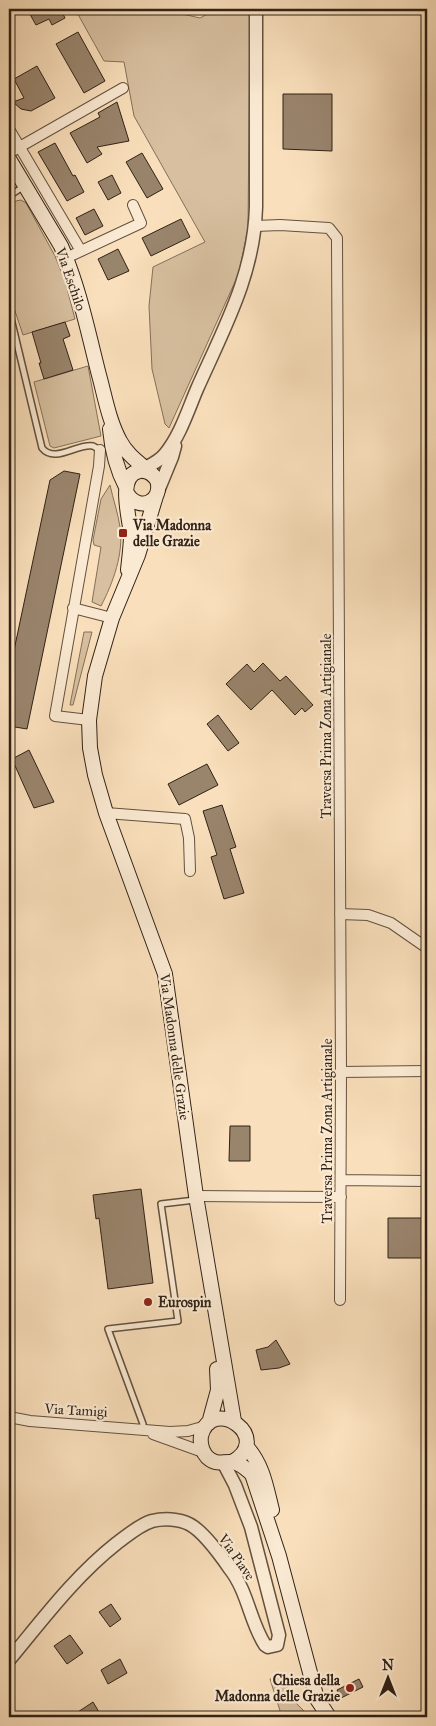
<svg xmlns="http://www.w3.org/2000/svg" width="436" height="1726" font-family="'IM FELL Great Primer',serif">
	<rect width="100%" height="100%" fill="#f9dfbb"/>
	<filter id="stains"><feTurbulence type="fractalNoise" baseFrequency=".004" numOctaves="4"/><feColorMatrix values="0 0 0 0 .2 0 0 0 0 .09 0 0 0 0 .02 0 0 0 .5 -.17"/></filter>
	<radialGradient id="worn" r=".72"><stop offset=".6" stop-color="#630" stop-opacity="0"/><stop offset="1" stop-color="#630" stop-opacity=".3"/></radialGradient>
	<path fill="#d7bf9f" stroke="#84705a" d="M75,9H171L178,13L200,18L217,9H250L248,228L239,273L169,428L165,424L152,369L149,306L153,267L205,242L134,116L124,62L104,61Z
		M21,200L26,203L55,256L65,281L75,319L23,335L9,293V205L16,201Z
		M88,366L101,436L54,448L50,446L34,382Z
		M110,485C113,499 118,513 120,527C124,553 113,583 101,606L92,602L101,547L94,545L93,540L101,499Z
		M84,632H92L73,705H70Z
		M280,1675L297,1704L310,1717H282L270,1679Z"/>
	<g fill="none" stroke-linecap="round" stroke-linejoin="round">
		<path stroke="#806d57" stroke-width="4" d="M427,94L425,100L427,104"/>
	</g>
	<path fill="#99846c" stroke="#312216" d="M27,9H68L62,12L65,18L52,25L49,19L36,25Z
		M78,32L105,81L84,93L56,44Z
		M37,66L55,98L31,111L21,109L13,102L24,98L14,79Z
		M283,94H332V151L283,149Z
		M117,102L129,141L97,147L102,154L87,163L70,133L100,117L98,113Z
		M55,143L73,176L75,175L84,192L67,201L38,152Z
		M142,153L163,189L147,198L126,162Z
		M112,175L121,193L108,200L98,182Z
		M94,209L103,226L85,235L76,218Z
		M181,219L190,237L151,256L142,238Z
		M118,249L129,271L108,280L98,259Z
		M65,322L70,336L63,339L73,370L44,379L39,363H41L32,332Z
		M64,471L80,474L27,729L9,726V674L50,480Z
		M263,663L280,681L286,676L313,705L305,712L302,708L295,715L272,690L251,710L226,684L247,664L254,672Z
		M218,715L239,743L228,751L207,724Z
		M29,750L54,802L34,808L12,759Z
		M207,764L218,785L179,805L168,784Z
		M222,805L236,847L230,849L244,893L224,899L211,857L217,855L203,811Z
		M230,1126H250V1161H229Z
		M141,1189L153,1283L108,1289L99,1218L96,1219L93,1195Z
		M388,1218H427V1258H388Z
		M276,1340L290,1364L279,1368L261,1370L256,1350L268,1347Z
		M111,1604L121,1619L110,1627L99,1612Z
		M70,1635L83,1653L67,1664L54,1646Z
		M120,1659L127,1673L108,1684L101,1670Z
		M359,1679L363,1687L341,1698L337,1690Z
		M93,1702L102,1717H70L84,1708Z"/>
	<g fill="none" stroke-linecap="round" stroke-linejoin="round">
		<defs>
			<path id="service" d="M9,196L23,187
				M9,310L42,448C55,464 77,443 93,446C95,447 98,449 100,450
				M142,1430L143,1424L108,1329L178,1321L161,1204L195,1200"/>
			<path id="minor" d="M9,129L81,251
				M9,153L123,88
				M256,226L280,225L329,228L337,238L341,1072L340,1300
				M66,258L141,223L133,205
				M73,608L112,618
				M89,720L55,716L99,466L100,450
				M106,813L185,819L189,838L190,871
				M340,914L368,915L391,923L427,948
				M341,1072L427,1071
				M341,1180L427,1181
				M196,1196L341,1197
				M9,1417L30,1421L170,1432L188,1431L206,1426
				M153,1434L203,1452"/>
			<path id="tertiary" d="M140,471C148,466 159,462 165,454C180,436 188,410 197,389C224,328 254,275 256,207V9
				M158,491L172,457L175,446
				M9,1660C43,1619 75,1576 117,1543C128,1535 139,1525 152,1521C164,1518 179,1519 189,1524C203,1531 221,1556 230,1569C248,1592 250,1622 265,1645L268,1647L277,1645L279,1635L251,1527L235,1485L224,1464"/>
			<path id="secondary" d="M9,159L61,246C79,287 88,332 99,375C105,397 109,421 120,441C127,455 141,464 152,474
				M110,429C112,451 116,468 126,487
				M127,493C138,513 164,502 157,480C153,474 148,470 140,471C116,474 130,519 131,535C131,546 129,559 128,570
				M156,496L138,555L112,618L95,676L89,720L90,748L95,775L106,813L165,974L196,1196L234,1421
				M209,1423L218,1390L217,1369
				M246,1446C263,1465 266,1486 272,1510
				M232,1462C275,1438 212,1394 201,1436C200,1443 202,1451 207,1457C217,1466 222,1461 232,1462C241,1463 246,1469 252,1474L279,1556L317,1699L329,1717"/>
		</defs>
		<use href="#service" stroke="#63513f" stroke-width="8"/>
		<use href="#minor" stroke="#63513f" stroke-width="12"/>
		<use href="#tertiary" stroke="#63513f" stroke-width="15"/>
		<use href="#secondary" stroke="#312216" stroke-width="16"/>
		<use href="#service" stroke="#fbead3" stroke-width="5"/>
		<use href="#minor" stroke="#fbead3" stroke-width="10"/>
		<use href="#tertiary" stroke="#fbead3" stroke-width="12"/>
		<use href="#secondary" stroke="#fbead3" stroke-width="14"/>
	</g>
	<g fill="#8f2418" stroke="#fbead3" stroke-width="2">
		<rect x="118" y="528" width="10" height="10" rx="2.5"/>
		<circle cx="148" cy="1302" r="5"/>
		<circle cx="350" cy="1688" r="5"/>
	</g>
	<g text-anchor="middle" stroke-width="4.5" stroke-linejoin="round" paint-order="stroke">
		<g font-size="14" fill="#312216" stroke="#fbead3">
			<text transform="translate(71 279) rotate(71)" y="5">Via Eschilo</text>
			<text transform="translate(326 726) rotate(-90)" y="5">Traversa Prima Zona Artigianale</text>
			<text transform="translate(175 1047) rotate(82)" y="5">Via Madonna delle Grazie</text>
			<text transform="translate(327 1131) rotate(-90)" y="5">Traversa Prima Zona Artigianale</text>
			<text transform="translate(76 1410) rotate(3)" y="5">Via Tamigi</text>
			<text transform="translate(237 1557) rotate(55)" y="5">Via Piave</text>
		</g>
		<g font-size="14" font-weight="bold" fill="#312216" stroke="#fbead3" text-anchor="start">
			<text x="133" y="530">Via Madonna<tspan x="133" dy="16">delle Grazie</tspan></text>
			<text x="158" y="1307">Eurospin</text>
			<text x="340" y="1685" text-anchor="end">Chiesa della<tspan x="340" dy="16">Madonna delle Grazie</tspan></text>
		</g>
	</g>
	<rect width="436" height="1726" fill="none" stroke="#f9dfbb" stroke-width="30"/>
	<rect x="10" y="10" width="416" height="1706" fill="none" stroke="#312216" stroke-width="2.5"/>
	<rect x="15" y="15" width="406" height="1696" fill="none" stroke="#312216"/>
	<g transform="translate(388 1678)" stroke="#fbead3" stroke-width="4" paint-order="stroke">
	<path d="M0-4L9 19L0 12L-9 19Z" fill="#312216"/>
	<text y="-8" font-size="14" font-weight="bold" text-anchor="middle" fill="#312216">N</text>
	</g>
	<rect width="100%" height="100%" filter="url(#stains)"/>
	<rect width="100%" height="100%" fill="url(#worn)"/>
</svg>
